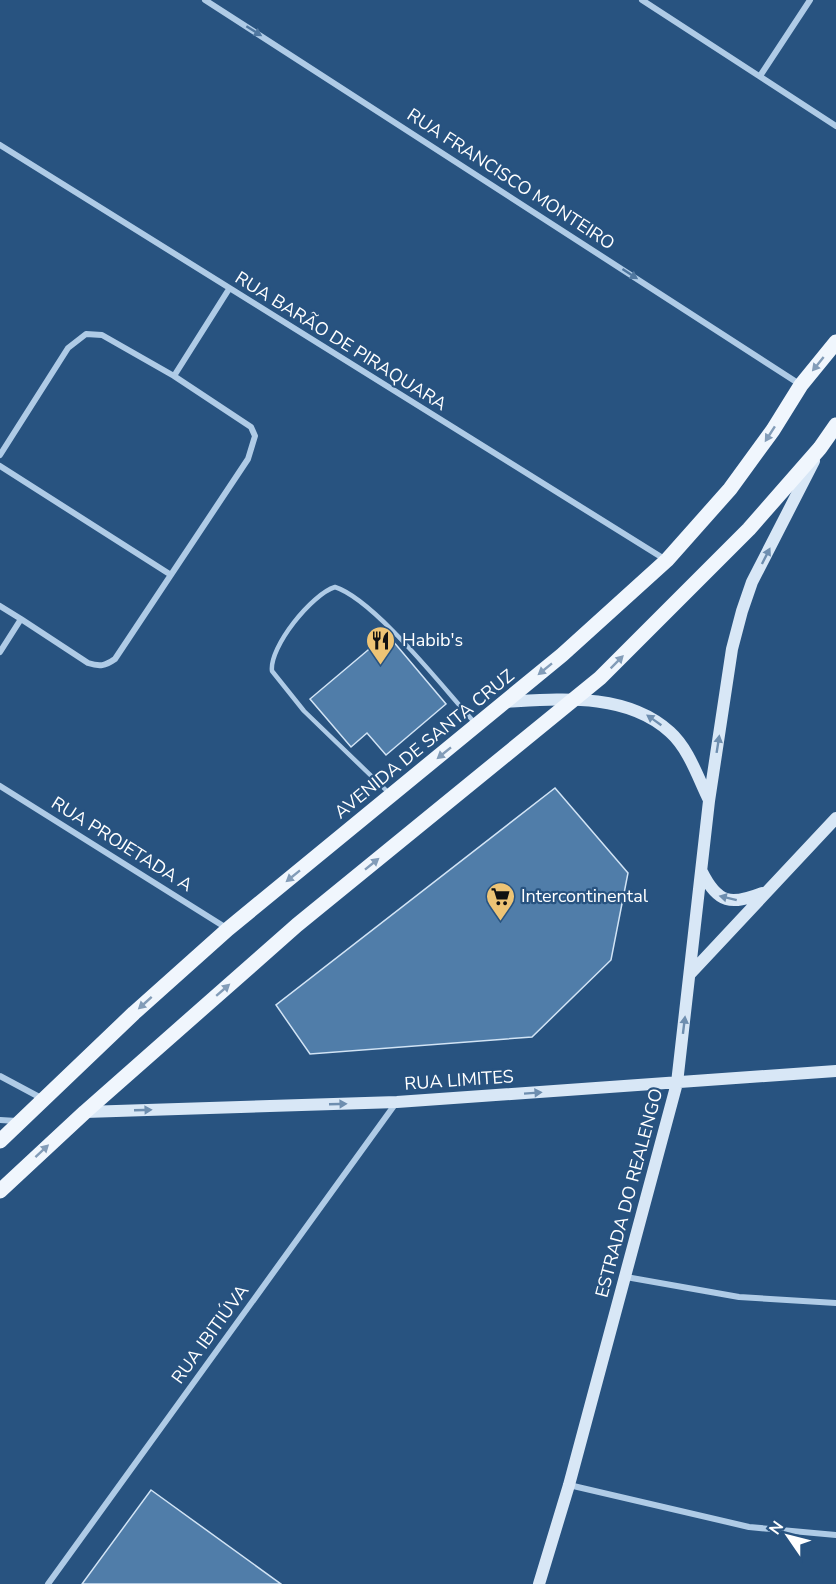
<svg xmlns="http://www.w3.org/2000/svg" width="836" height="1584" font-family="'Nunito Sans',sans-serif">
	<rect width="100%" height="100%" fill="#285380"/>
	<path fill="#507da9" stroke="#d2e4f5" stroke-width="1.5" d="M387,634L446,704L386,755L367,733L351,747L310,699Z
		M555,788L628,873L611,960L532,1037L310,1054L276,1005Z
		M151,1490L281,1584H82Z"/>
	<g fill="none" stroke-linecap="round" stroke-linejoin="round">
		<path stroke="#afcbe6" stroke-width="4.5" d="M390,794L304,711L272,671C269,647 312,594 335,587C375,600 444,689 475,723"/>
		<path stroke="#afcbe6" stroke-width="6" d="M205,0L801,385
			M642,0L836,126
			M760,76L810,0
			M0,145L666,560
			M0,455L68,348L86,334L102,335L174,376
			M0,466L171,575
			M0,606L21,619
			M0,652L21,619L88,663C100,667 105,666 115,659L248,459L255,436L251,427L174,376L229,289
			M0,786L228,929
			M0,1076L43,1099
			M0,1120L17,1121
			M626,1277L739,1297L836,1303
			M569,1485L749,1527L836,1535
			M48,1584L396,1103"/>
		<path stroke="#d8e7f6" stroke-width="12" d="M505,702C560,699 626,692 670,732C689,749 698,778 709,800
			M702,872C718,904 731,905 762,893
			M690,974L836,818
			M85,1112L397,1102L836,1071
			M539,1584L569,1485L677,1083L709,801L732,649L742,611L752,582L814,461"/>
		<path stroke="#f0f6fd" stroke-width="15" d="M0,1141L134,1013L228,929L562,655L667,560L730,489L773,430L801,385L836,342
			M0,1191L85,1112L297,925L600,678L749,529L820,448L836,425"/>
	</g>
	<defs><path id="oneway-solid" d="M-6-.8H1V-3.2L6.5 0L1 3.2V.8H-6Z" transform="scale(1.5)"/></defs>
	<g fill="#50779f">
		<use href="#oneway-solid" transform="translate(254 31) rotate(32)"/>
		<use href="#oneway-solid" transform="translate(630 274) rotate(33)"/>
	</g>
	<g fill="#829cb8">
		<use href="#oneway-solid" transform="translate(818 364) rotate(129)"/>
		<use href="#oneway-solid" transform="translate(770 434) rotate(123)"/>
		<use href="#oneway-solid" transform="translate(617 662) rotate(-45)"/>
		<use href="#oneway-solid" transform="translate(545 669) rotate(141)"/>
		<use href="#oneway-solid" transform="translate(444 753) rotate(141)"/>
		<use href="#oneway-solid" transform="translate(372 864) rotate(-39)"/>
		<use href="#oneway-solid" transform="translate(293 876) rotate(141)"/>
		<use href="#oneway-solid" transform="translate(223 990) rotate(-41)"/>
		<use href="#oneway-solid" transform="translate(145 1003) rotate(138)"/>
		<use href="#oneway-solid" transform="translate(42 1151) rotate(-43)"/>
	</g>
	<g fill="#6e8eaf">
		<use href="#oneway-solid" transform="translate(766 556) rotate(-63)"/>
		<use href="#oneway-solid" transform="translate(654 720) rotate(-145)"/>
		<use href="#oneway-solid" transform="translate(718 744) rotate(-81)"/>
		<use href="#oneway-solid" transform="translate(728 898) rotate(-166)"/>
		<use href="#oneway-solid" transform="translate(684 1025) rotate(-83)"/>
		<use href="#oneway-solid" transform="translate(533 1093) rotate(-4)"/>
		<use href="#oneway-solid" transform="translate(338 1104) rotate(-2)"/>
		<use href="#oneway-solid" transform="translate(143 1110) rotate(-2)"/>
	</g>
	<defs>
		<symbol id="restaurant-pin" viewBox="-11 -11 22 30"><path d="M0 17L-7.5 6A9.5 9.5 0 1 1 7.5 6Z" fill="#eec475" stroke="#285380"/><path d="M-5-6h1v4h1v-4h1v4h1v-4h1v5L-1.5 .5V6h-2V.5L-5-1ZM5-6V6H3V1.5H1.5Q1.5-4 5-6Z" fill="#111"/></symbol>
		<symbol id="supermarket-pin" viewBox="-11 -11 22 30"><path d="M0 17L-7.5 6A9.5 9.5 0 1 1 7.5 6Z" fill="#eec475" stroke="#285380"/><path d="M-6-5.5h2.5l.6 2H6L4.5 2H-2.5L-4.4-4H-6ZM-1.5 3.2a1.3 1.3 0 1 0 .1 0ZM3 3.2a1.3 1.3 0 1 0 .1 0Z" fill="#111"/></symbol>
	</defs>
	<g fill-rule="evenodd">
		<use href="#restaurant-pin" x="364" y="624" width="33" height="45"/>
		<use href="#supermarket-pin" x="484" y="880" width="33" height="45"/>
	</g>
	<g text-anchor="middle" stroke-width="4.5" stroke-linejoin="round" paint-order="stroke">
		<g font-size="18" fill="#fff" stroke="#285380">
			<text transform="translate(511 179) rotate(33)" y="6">RUA FRANCISCO MONTEIRO</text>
			<text transform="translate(341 341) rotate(32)" y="6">RUA BARÃO DE PIRAQUARA</text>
			<text transform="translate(424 744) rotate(-39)" y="6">AVENIDA DE SANTA CRUZ</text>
			<text transform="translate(122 844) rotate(32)" y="6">RUA PROJETADA A</text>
			<text transform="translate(459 1080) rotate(-4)" y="6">RUA LIMITES</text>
			<text transform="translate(629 1193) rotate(-75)" y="6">ESTRADA DO REALENGO</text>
			<text transform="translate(210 1334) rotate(-54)" y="6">RUA IBITIÚVA</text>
		</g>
		<g font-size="18" fill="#fff" stroke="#285380" text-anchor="start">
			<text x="402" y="646">Habib's</text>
			<text x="521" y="902">Intercontinental</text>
		</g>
	</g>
	<g transform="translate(788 1536) rotate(305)" stroke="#285380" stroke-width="4.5" paint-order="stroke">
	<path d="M0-4.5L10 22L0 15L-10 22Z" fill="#ffffff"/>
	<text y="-9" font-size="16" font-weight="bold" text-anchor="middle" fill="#ffffff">N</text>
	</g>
</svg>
